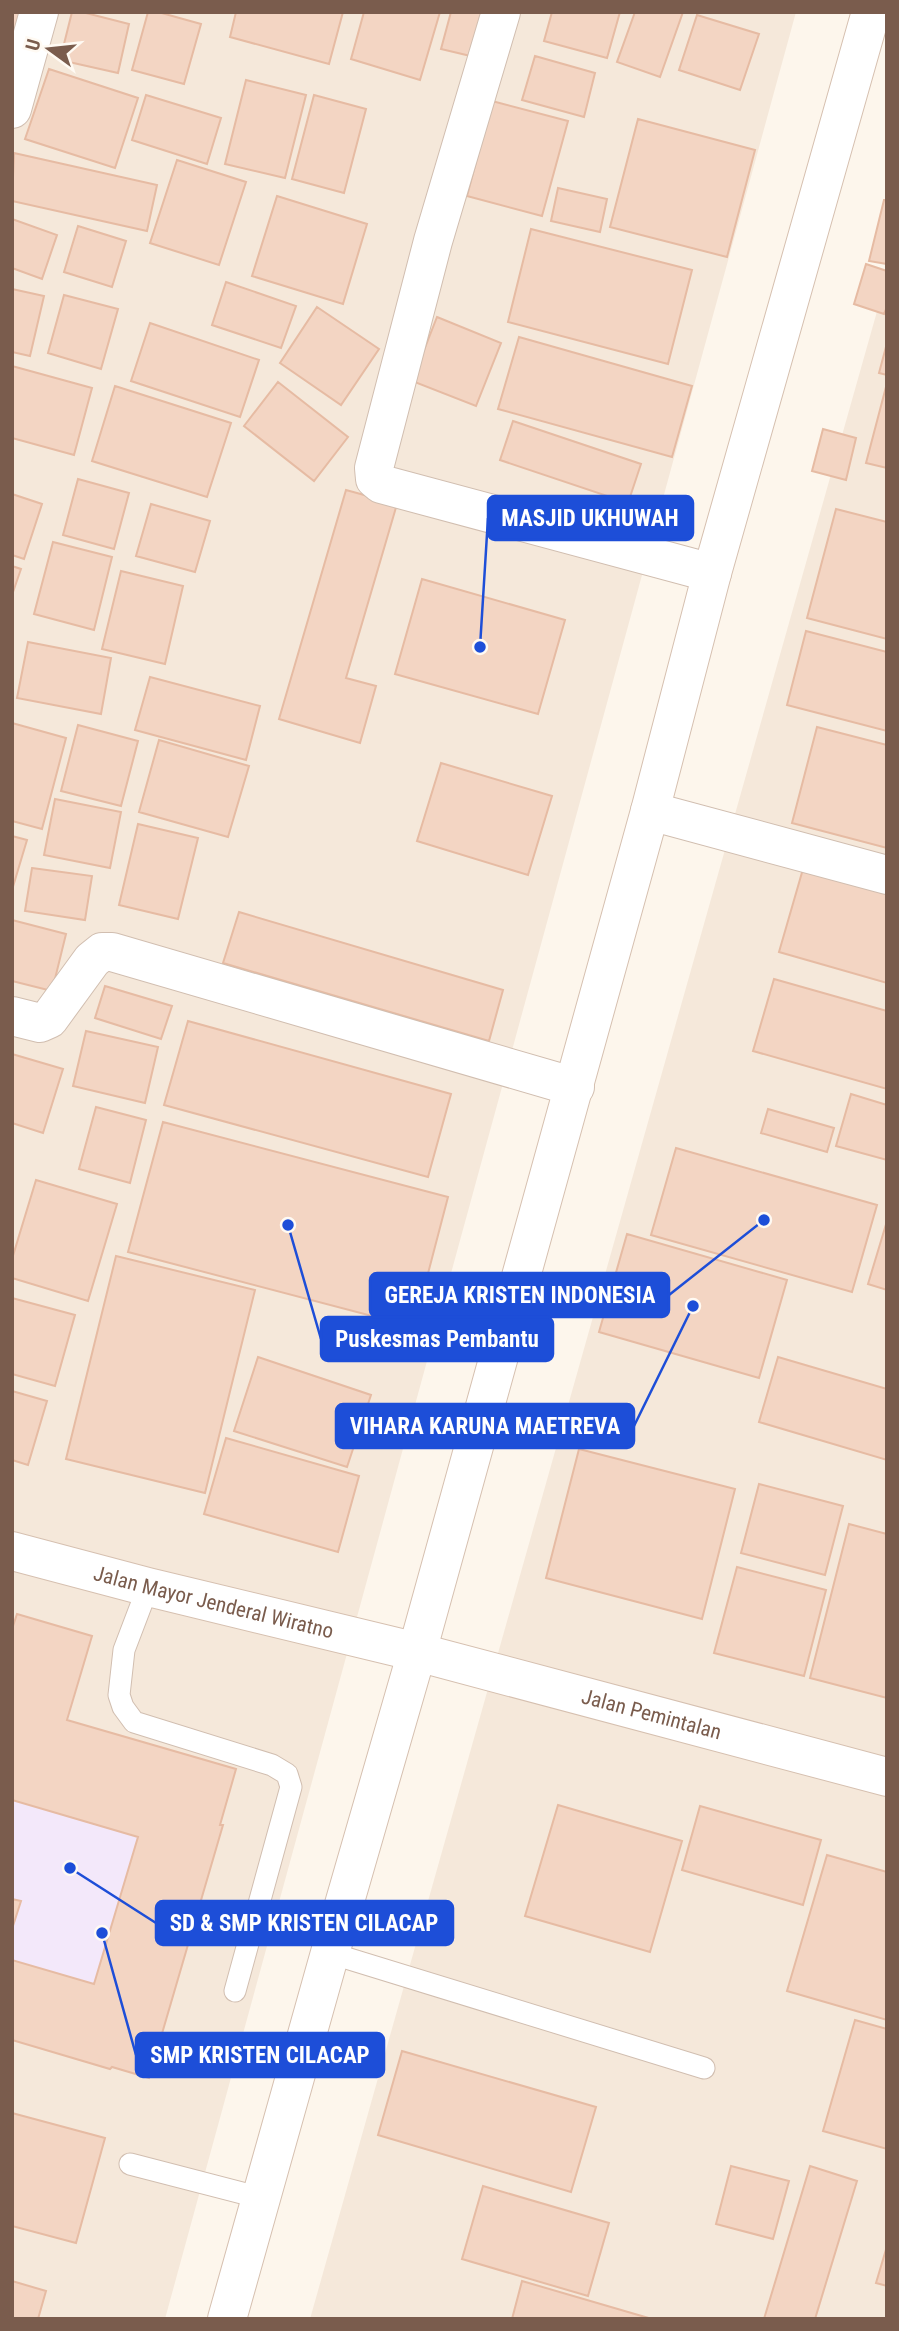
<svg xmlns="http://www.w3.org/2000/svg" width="899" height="2331" font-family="'Roboto Condensed',sans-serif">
	<rect width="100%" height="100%" fill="#fdf6ec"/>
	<path fill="#f5e8da" d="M12,12H796L165,2319H12Z
		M887,276V2319H310Z"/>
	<path fill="#f3e8fa" d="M17,1614L92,1636L68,1720L236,1769L220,1824L223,1825L149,2078L112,2067L110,2069L12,2040V1629Z"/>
	<path fill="#f3d5c3" stroke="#e6bba3" stroke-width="2" d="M12,12H22L12,46Z
		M72,12H82L129,24L118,73L60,60Z
		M148,12H158L201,24L184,84L132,70Z
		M236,12H343L329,64L230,37Z
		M364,12H440L420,80L351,59Z
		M451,12H491L479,58L441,49Z
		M552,12H620L607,58L544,41Z
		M635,12H683L660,77L617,62Z
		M697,15L759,34L740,90L679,70Z
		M535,56L595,73L584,117L522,100Z
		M49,69L138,98L115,168L25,139Z
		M246,80L306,95L285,178L225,164Z
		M146,95L221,118L207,164L132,140Z
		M314,95L366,109L344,193L292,179Z
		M492,101L568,121L542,216L467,196Z
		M638,119L755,150L727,257L610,227Z
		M14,153L157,185L147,231L12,201Z
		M177,160L246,182L219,265L150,243Z
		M558,188L607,199L600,232L551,221Z
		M277,196L367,224L343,304L252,276Z
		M884,200H887V264L869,261Z
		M12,219L57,235L42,279L12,268Z
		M78,226L126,241L112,287L64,272Z
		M531,229L692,270L668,364L508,322Z
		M866,264L887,271V307L884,314L854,304Z
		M226,282L296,306L281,348L212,325Z
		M12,289L44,296L30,356L12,352Z
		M64,295L118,309L101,369L48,353Z
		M317,307L379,349L341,405L280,363Z
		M437,317L501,343L476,406L412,381Z
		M150,323L259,360L240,417L131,381Z
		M519,337L692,386L672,457L498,409Z
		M887,343V375L879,373Z
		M12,366L92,388L74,455L12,438Z
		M278,382L348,437L314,481L244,426Z
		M887,383V468L866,463Z
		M115,386L231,423L207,497L92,461Z
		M513,421L641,464L628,503L500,460Z
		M823,429L856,438L846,480L812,471Z
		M78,479L129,493L114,549L63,535Z
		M346,490L397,504L346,678L376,686L360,743L279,719Z
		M12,494L42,504L24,559L12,555Z
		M151,504L210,521L195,572L136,556Z
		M836,509L887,522V639L807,618Z
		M53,542L112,557L94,630L34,614Z
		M12,566L21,569L12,595Z
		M121,571L183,586L165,664L102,649Z
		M422,579L565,620L538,714L395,674Z
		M806,631L887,652V731L787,705Z
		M28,642L111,658L101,714L17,698Z
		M150,677L260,706L246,760L135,730Z
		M12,723L66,738L42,829L12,821Z
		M78,725L138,741L121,806L61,791Z
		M817,727L887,745V848L792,823Z
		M159,740L249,766L228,837L139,812Z
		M441,763L552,796L528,875L417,841Z
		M55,799L121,812L110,868L44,855Z
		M138,824L198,838L178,919L119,905Z
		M12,836L27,840L12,890Z
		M32,868L92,876L85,920L25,911Z
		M803,869L887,893V983L779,952Z
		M239,912L503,990L489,1041L223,963Z
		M12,920L66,934L52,991L12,981Z
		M774,979L887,1011V1089L753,1051Z
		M105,986L172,1006L161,1039L95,1018Z
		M188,1021L451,1094L428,1177L164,1105Z
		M86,1031L158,1047L145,1103L73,1086Z
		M12,1054L63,1069L43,1133L12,1123Z
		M851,1094L887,1105V1160L836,1146Z
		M96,1107L146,1120L130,1183L79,1169Z
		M768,1109L834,1128L827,1152L761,1133Z
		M163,1122L448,1197L414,1327L128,1252Z
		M676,1148L877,1205L852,1292L651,1235Z
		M36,1180L117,1204L88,1301L12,1278V1259Z
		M887,1221V1290L868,1284Z
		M627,1234L787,1280L759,1378L599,1332Z
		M116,1256L255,1290L205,1493L66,1459Z
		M12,1298L75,1315L55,1386L12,1374Z
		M258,1357L371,1395L347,1467L234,1431Z
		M778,1357L887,1389V1460L759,1422Z
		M12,1391L47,1401L28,1465L12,1460Z
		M226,1438L359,1476L338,1552L204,1514Z
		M579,1449L735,1489L702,1619L546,1578Z
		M759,1484L843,1506L825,1575L741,1553Z
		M849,1524L887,1534V1698L810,1678Z
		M737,1567L826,1590L804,1676L714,1653Z
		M17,1614L92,1636L67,1720L236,1769L220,1825H223L149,2078L112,2067L110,2069L12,2040V1960L94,1984L138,1837L12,1800V1629Z
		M558,1805L682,1841L650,1952L525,1916Z
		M700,1806L821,1840L803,1905L682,1870Z
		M827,1855L887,1872V2020L787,1991Z
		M12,1899L21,1901L12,1929Z
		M855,2020L887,2029V2149L823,2131Z
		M402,2051L596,2107L571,2192L378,2135Z
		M12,2113L105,2138L76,2243L12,2226Z
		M731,2166L789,2181L773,2239L716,2224Z
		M810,2166L857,2181L815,2319H764Z
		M483,2186L609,2223L588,2296L462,2259Z
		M887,2246V2286L876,2283Z
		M12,2281L46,2291L38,2319H12Z
		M522,2281L652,2319H512Z"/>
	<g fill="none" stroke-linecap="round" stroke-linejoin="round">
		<defs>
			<path id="lane" d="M148,1587L124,1650L119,1695L123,1707L134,1722L272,1765L287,1774L291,1787L235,1991
				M330,1953L704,2068
				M130,2164L261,2198"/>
			<path id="street" d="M501,12L433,241L374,468L375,479L381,484L712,573
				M12,109L39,12
				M650,811L887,875
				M12,1016L40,1023L49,1019L92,960L102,952H112L575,1087"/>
			<g id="secondary">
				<path id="s1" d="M12,1551L148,1587L417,1652L887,1777"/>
				<path d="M227,2319L330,1953L417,1652L650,811L712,573L871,12"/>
			</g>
		</defs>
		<use href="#lane" stroke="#d1beb0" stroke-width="23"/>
		<use href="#street" stroke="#d1beb0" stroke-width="40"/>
		<use href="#secondary" stroke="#d6c0b0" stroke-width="40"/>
		<use href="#lane" stroke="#fff" stroke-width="21"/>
		<use href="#street" stroke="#fff" stroke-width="38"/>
		<use href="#secondary" stroke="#fff" stroke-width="38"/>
	</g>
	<g text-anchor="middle" stroke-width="5" stroke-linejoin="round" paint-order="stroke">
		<g font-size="21" fill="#7a5c4d" stroke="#fffaf3">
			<text dy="7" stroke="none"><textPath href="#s1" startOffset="208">Jalan Mayor Jenderal Wiratno</textPath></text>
			<text dy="7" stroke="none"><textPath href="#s1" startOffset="660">Jalan Pemintalan</textPath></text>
		</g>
	</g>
	<path fill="none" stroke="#1d4ed8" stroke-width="2.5" d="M480 647L488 518M764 1220L669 1295M288 1225L321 1339M693 1306L634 1426M70 1868L156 1923M102 1933L136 2055"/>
	<g fill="#1d4ed8" stroke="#fffaf3" stroke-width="2.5">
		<circle cx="480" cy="647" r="7"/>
		<circle cx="764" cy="1220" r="7"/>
		<circle cx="288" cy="1225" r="7"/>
		<circle cx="693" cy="1306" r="7"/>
		<circle cx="70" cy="1868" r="7"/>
		<circle cx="102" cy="1933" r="7"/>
	</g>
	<g fill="#1d4ed8" stroke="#1d4ed8" stroke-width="2.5">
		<rect x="488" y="496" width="205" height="44" rx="7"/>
		<rect x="370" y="1273" width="299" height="44" rx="7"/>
		<rect x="321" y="1317" width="232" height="44" rx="7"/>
		<rect x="336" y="1404" width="298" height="44" rx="7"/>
		<rect x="156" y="1901" width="297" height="44" rx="7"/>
		<rect x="136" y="2033" width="248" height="44" rx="7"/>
	</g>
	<g font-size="23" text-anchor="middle" font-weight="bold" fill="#fff">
		<text x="590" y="526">MASJID UKHUWAH</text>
		<text x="520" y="1303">GEREJA KRISTEN INDONESIA</text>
		<text x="437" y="1347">Puskesmas Pembantu</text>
		<text x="485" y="1434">VIHARA KARUNA MAETREVA</text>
		<text x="304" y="1931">SD &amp; SMP KRISTEN CILACAP</text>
		<text x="260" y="2063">SMP KRISTEN CILACAP</text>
	</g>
	<rect width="899" height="2331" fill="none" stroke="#7a5c4d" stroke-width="28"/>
	<g transform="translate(49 49) rotate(285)" stroke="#fffaf3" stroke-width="5" paint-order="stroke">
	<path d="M0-5L12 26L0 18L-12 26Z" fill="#7a5c4d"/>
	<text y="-10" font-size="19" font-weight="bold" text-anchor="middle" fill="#7a5c4d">U</text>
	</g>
</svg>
